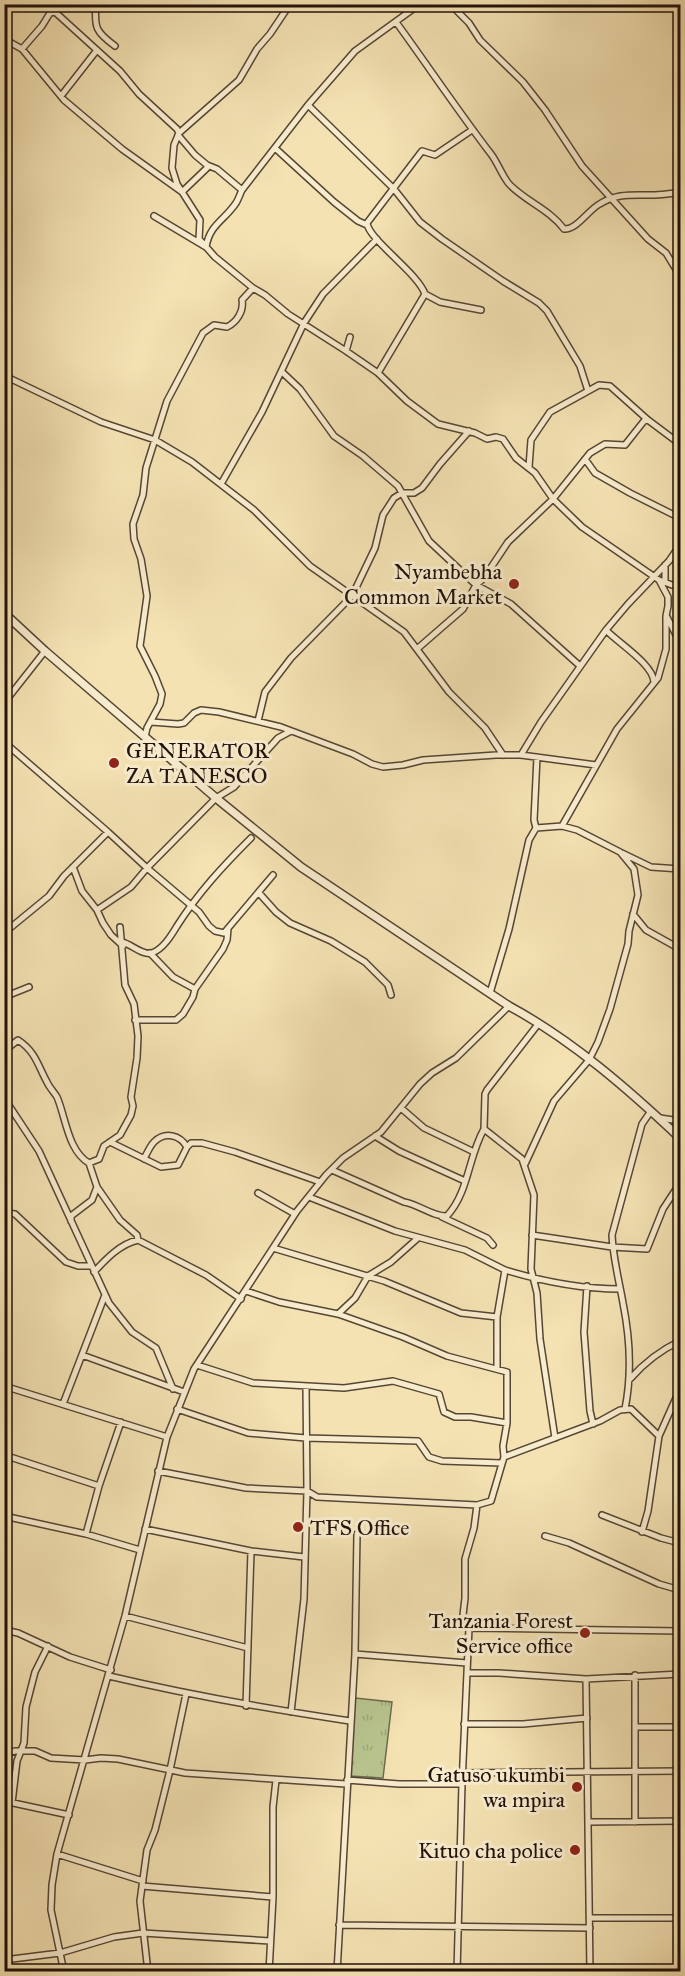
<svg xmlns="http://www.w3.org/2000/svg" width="685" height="1976" font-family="'IM FELL Great Primer',serif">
	<defs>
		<pattern id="grass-tufts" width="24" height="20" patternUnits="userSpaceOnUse" patternTransform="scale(1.5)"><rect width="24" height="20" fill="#b8c48f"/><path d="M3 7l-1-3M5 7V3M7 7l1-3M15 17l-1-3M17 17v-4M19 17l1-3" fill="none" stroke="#9ea77a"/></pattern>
	</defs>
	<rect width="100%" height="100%" fill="#f4e2b3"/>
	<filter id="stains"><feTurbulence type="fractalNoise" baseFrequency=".00333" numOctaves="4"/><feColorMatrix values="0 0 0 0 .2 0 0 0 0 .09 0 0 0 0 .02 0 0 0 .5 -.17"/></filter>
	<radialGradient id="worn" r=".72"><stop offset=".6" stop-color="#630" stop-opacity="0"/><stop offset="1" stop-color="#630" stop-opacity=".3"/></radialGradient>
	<path fill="url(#grass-tufts)" stroke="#6c6b4c" stroke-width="1.5" d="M355,1698L392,1702L383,1778L350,1776Z"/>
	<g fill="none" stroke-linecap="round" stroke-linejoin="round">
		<defs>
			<path id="minor" d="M96,4C94,28 96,32 115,46
				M450,4L469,23L480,40L523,82L545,110L582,166L648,239L666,253L680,276
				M396,22C428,66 458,111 491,154C498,163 503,178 510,185C527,202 550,210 564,229C576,230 587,212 598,205C616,193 631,195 652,195C662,195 671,193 680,193
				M4,39L22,49L64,100L122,149L182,192L207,168V165L195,155L178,135
				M22,49L42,26L50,13L55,12L120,71L139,94L177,129L179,133L174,145L172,168L177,184L200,220L199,239L215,257L253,288L242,300C244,311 237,322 227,327L214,325L203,333L167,401L146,468L143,495L133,524L134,539L141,559L147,596L140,646L155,676L162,694L160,704L147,728L145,737
				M61,96L97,50
				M308,105L394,189L420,222L442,239L503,281L539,303L547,311L580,366L588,391
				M179,133L239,80L257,49L270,34L290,4
				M275,148L334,202L358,221L367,225
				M207,165L217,169L242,190
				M154,216L206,247C210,224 224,221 236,203C238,200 240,194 242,190L308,105L355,51L420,4
				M253,288L265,295L288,314L346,351L350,337
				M425,294L440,302L481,310
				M346,351L378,373L407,401L438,424L475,433L487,439L496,437L503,439L516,458L535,473L553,499L582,527L659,580L672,585L680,584
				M282,372L300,389L334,436L363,456L398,486L429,541L476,585L511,604L580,666
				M378,373L425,294C418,273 368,239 367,223L422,151L435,155L472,130
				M4,374L9,378L101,422L155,440L192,462L254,510L310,566L404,632L449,692L485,728L503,755
				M585,459L595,473L630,493L680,518
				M529,467L531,440L550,412L599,385L610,386L648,420L680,444
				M221,484L262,412L304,323L323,294L377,239
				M665,565V582
				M667,617L680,643
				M417,649L463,609L476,585L484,578L508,542L553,499L590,453L605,444L625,445L644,421L648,420
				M654,682C653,664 618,643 606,630L628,604L669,561L680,545
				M4,703L45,651
				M258,721L265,692L291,658L352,596L375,548L383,515L394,498L402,493H414L422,488L440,464L469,431
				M151,722L178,724L184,723L194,713L201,710L219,712L281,727L353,754L372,764L383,767L403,765L423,760L496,755H521L596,765
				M4,742L108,832L147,868L216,798L234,787L278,738L291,731
				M521,755L541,722L606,630
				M562,826L617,729L658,678L666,649V616L668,606V597L659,580
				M536,828L534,820L537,757
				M622,853L651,867L680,869
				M73,867L82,891L97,910L103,923L111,935L123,946
				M259,893L276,912L290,923L331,941L365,962L388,985L391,995
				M97,910L131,887L147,868L199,912L209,926L215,931L224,933L273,875
				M633,914L646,930L680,949
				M4,933L49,896L64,876L108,832
				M122,942C131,944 143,956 152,953C163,949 171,936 177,926C198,893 223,866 251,838
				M150,953L173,977L195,989
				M490,993L509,929L529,840L536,828L562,826L577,830L620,852L634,869L638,895L629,931L628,944L610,1009L598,1042L589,1060L554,1101L525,1164
				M4,997L29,987
				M135,1020H176L183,1014L193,997L195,989L223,949L227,940L228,929
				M539,1023L487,1090L485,1094L484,1129L522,1159L534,1195L531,1269L537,1293L540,1339L555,1438
				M4,1051L18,1040C36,1052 38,1066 47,1082C49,1087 54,1092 57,1097C66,1118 68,1151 89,1163
				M4,1098L39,1151L109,1303L132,1332L156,1348L173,1389
				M401,1108L424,1128L474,1152
				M660,1118L680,1121
				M375,1136L399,1151L465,1181
				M110,1142L161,1167L178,1165L187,1147L191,1143H202L235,1152L320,1182
				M144,1159C147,1153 150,1146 154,1142C165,1131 180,1135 187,1147
				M332,1170L404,1202C418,1204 433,1217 447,1216C469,1192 468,1157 484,1129
				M97,1187L120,1220L137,1235L138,1240
				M258,1193L295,1214
				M309,1197L395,1231L465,1250L505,1270L497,1317V1368
				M4,1216L8,1213L15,1214L66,1262L78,1266H91
				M442,1217L487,1238L493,1245
				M71,1221V1216L92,1200L97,1187L89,1163L99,1159L104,1146L120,1135L131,1115L133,1106L131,1097L137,1058L138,1036L134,1004L125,985L120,927
				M532,1235L612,1247L647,1249L663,1209L680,1183
				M273,1248L384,1281L461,1313L497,1317
				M505,1270C541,1281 582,1289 620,1289
				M94,1272C106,1259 120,1244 138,1240L206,1275L241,1299
				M587,1286L584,1332L590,1411L593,1424
				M246,1291L279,1302L338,1314L403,1337L447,1356L507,1372V1423L503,1446L504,1457
				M338,1314L355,1298L368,1276L391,1262L418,1238
				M82,1355L184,1392
				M197,1365L253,1383L344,1388L393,1381L439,1394L444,1412L455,1417H471L507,1423
				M630,1379C644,1363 661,1350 680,1341
				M4,1386L167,1437
				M63,1404L105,1295
				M177,1409L248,1433L306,1438L418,1441L429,1457L442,1461L502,1463
				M625,1409C632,1374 630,1338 623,1303C619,1280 613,1258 612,1235L642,1124L651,1111
				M4,1455L99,1486
				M158,1471L246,1488L307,1491L317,1497L477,1505
				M602,1515L661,1538L680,1543
				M4,1516L86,1534L140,1550
				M145,1529L251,1551L304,1557
				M642,1532L648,1511L659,1436L680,1389
				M86,1534L99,1486L121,1422
				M545,1536L569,1543L659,1584L680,1590
				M125,1616L248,1648
				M469,1628L680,1631
				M4,1630L18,1633L70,1657L111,1670
				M355,1654L467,1663
				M467,1673H499L586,1679L680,1674
				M635,1675V1822
				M109,1676C189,1695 269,1709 350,1721
				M586,1679L590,1972
				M246,1706L251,1551
				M291,1712L304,1599L307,1491L306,1386
				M464,1724H523L587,1718
				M635,1727H680
				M4,1754L15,1751H35L51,1758L85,1760L101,1758L118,1759L185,1773L346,1784
				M462,1773L680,1771
				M347,1780L399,1784H462
				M4,1801L69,1815
				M12,1803L17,1761L24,1743L26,1707L35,1672L48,1646
				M588,1822L680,1821
				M57,1854L143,1881
				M142,1886L273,1897
				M590,1918H680
				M339,1925L590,1928
				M4,1960L60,1953L114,1937L143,1933L270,1941
				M64,1972L51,1910L52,1885L57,1854L125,1616L167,1437L194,1369L297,1211L326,1175L343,1158L381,1132L420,1084L432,1073L456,1058L509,1006
				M148,1972L140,1901L147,1850L155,1830L170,1770L186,1694
				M269,1972L273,1897V1807L276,1780
				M337,1972L355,1654L357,1534
				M457,1972L462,1784L469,1628L463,1615L465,1598V1559L474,1528L477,1505L491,1501L504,1457L600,1421L620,1410L631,1409L659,1436"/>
			<path id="tertiary" d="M4,613L45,651L216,798L301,867L509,1006C572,1040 628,1089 680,1138"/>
		</defs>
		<use href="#minor" stroke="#564634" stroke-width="8"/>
		<use href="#tertiary" stroke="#564634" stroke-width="10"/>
		<use href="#minor" stroke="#f8ecce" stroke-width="5"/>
		<use href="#tertiary" stroke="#f8ecce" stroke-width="7"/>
	</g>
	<g fill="#8f2418" stroke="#f8ecce" stroke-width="2">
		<circle cx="514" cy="584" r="6"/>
		<circle cx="114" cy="763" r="6"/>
		<circle cx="298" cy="1527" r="6"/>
		<circle cx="585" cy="1633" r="6"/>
		<circle cx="577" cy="1787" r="6"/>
		<circle cx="575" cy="1850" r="6"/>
	</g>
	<g text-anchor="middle" stroke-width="6" stroke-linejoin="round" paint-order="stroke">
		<g font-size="22" fill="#21120a" stroke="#f8ecce" text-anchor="end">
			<text x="502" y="579">Nyambebha<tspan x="502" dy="25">Common Market</tspan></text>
			<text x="126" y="758" text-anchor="start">GENERATOR<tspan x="126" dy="25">ZA TANESCO</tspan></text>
			<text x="310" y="1535" text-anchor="start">TFS Office</text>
			<text x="573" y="1628">Tanzania Forest<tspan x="573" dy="25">Service office</tspan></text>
			<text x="565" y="1782">Gatuso ukumbi<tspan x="565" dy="25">wa mpira</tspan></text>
			<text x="563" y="1858">Kituo cha police</text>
		</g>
	</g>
	<rect width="685" height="1976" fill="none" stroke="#f4e2b3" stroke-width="24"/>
	<rect x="6" y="6" width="673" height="1964" fill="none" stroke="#21120a" stroke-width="3"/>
	<rect x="12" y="12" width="661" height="1952" fill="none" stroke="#21120a" stroke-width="1.5"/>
	<rect width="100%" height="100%" filter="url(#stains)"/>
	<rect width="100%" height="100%" fill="url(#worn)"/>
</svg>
